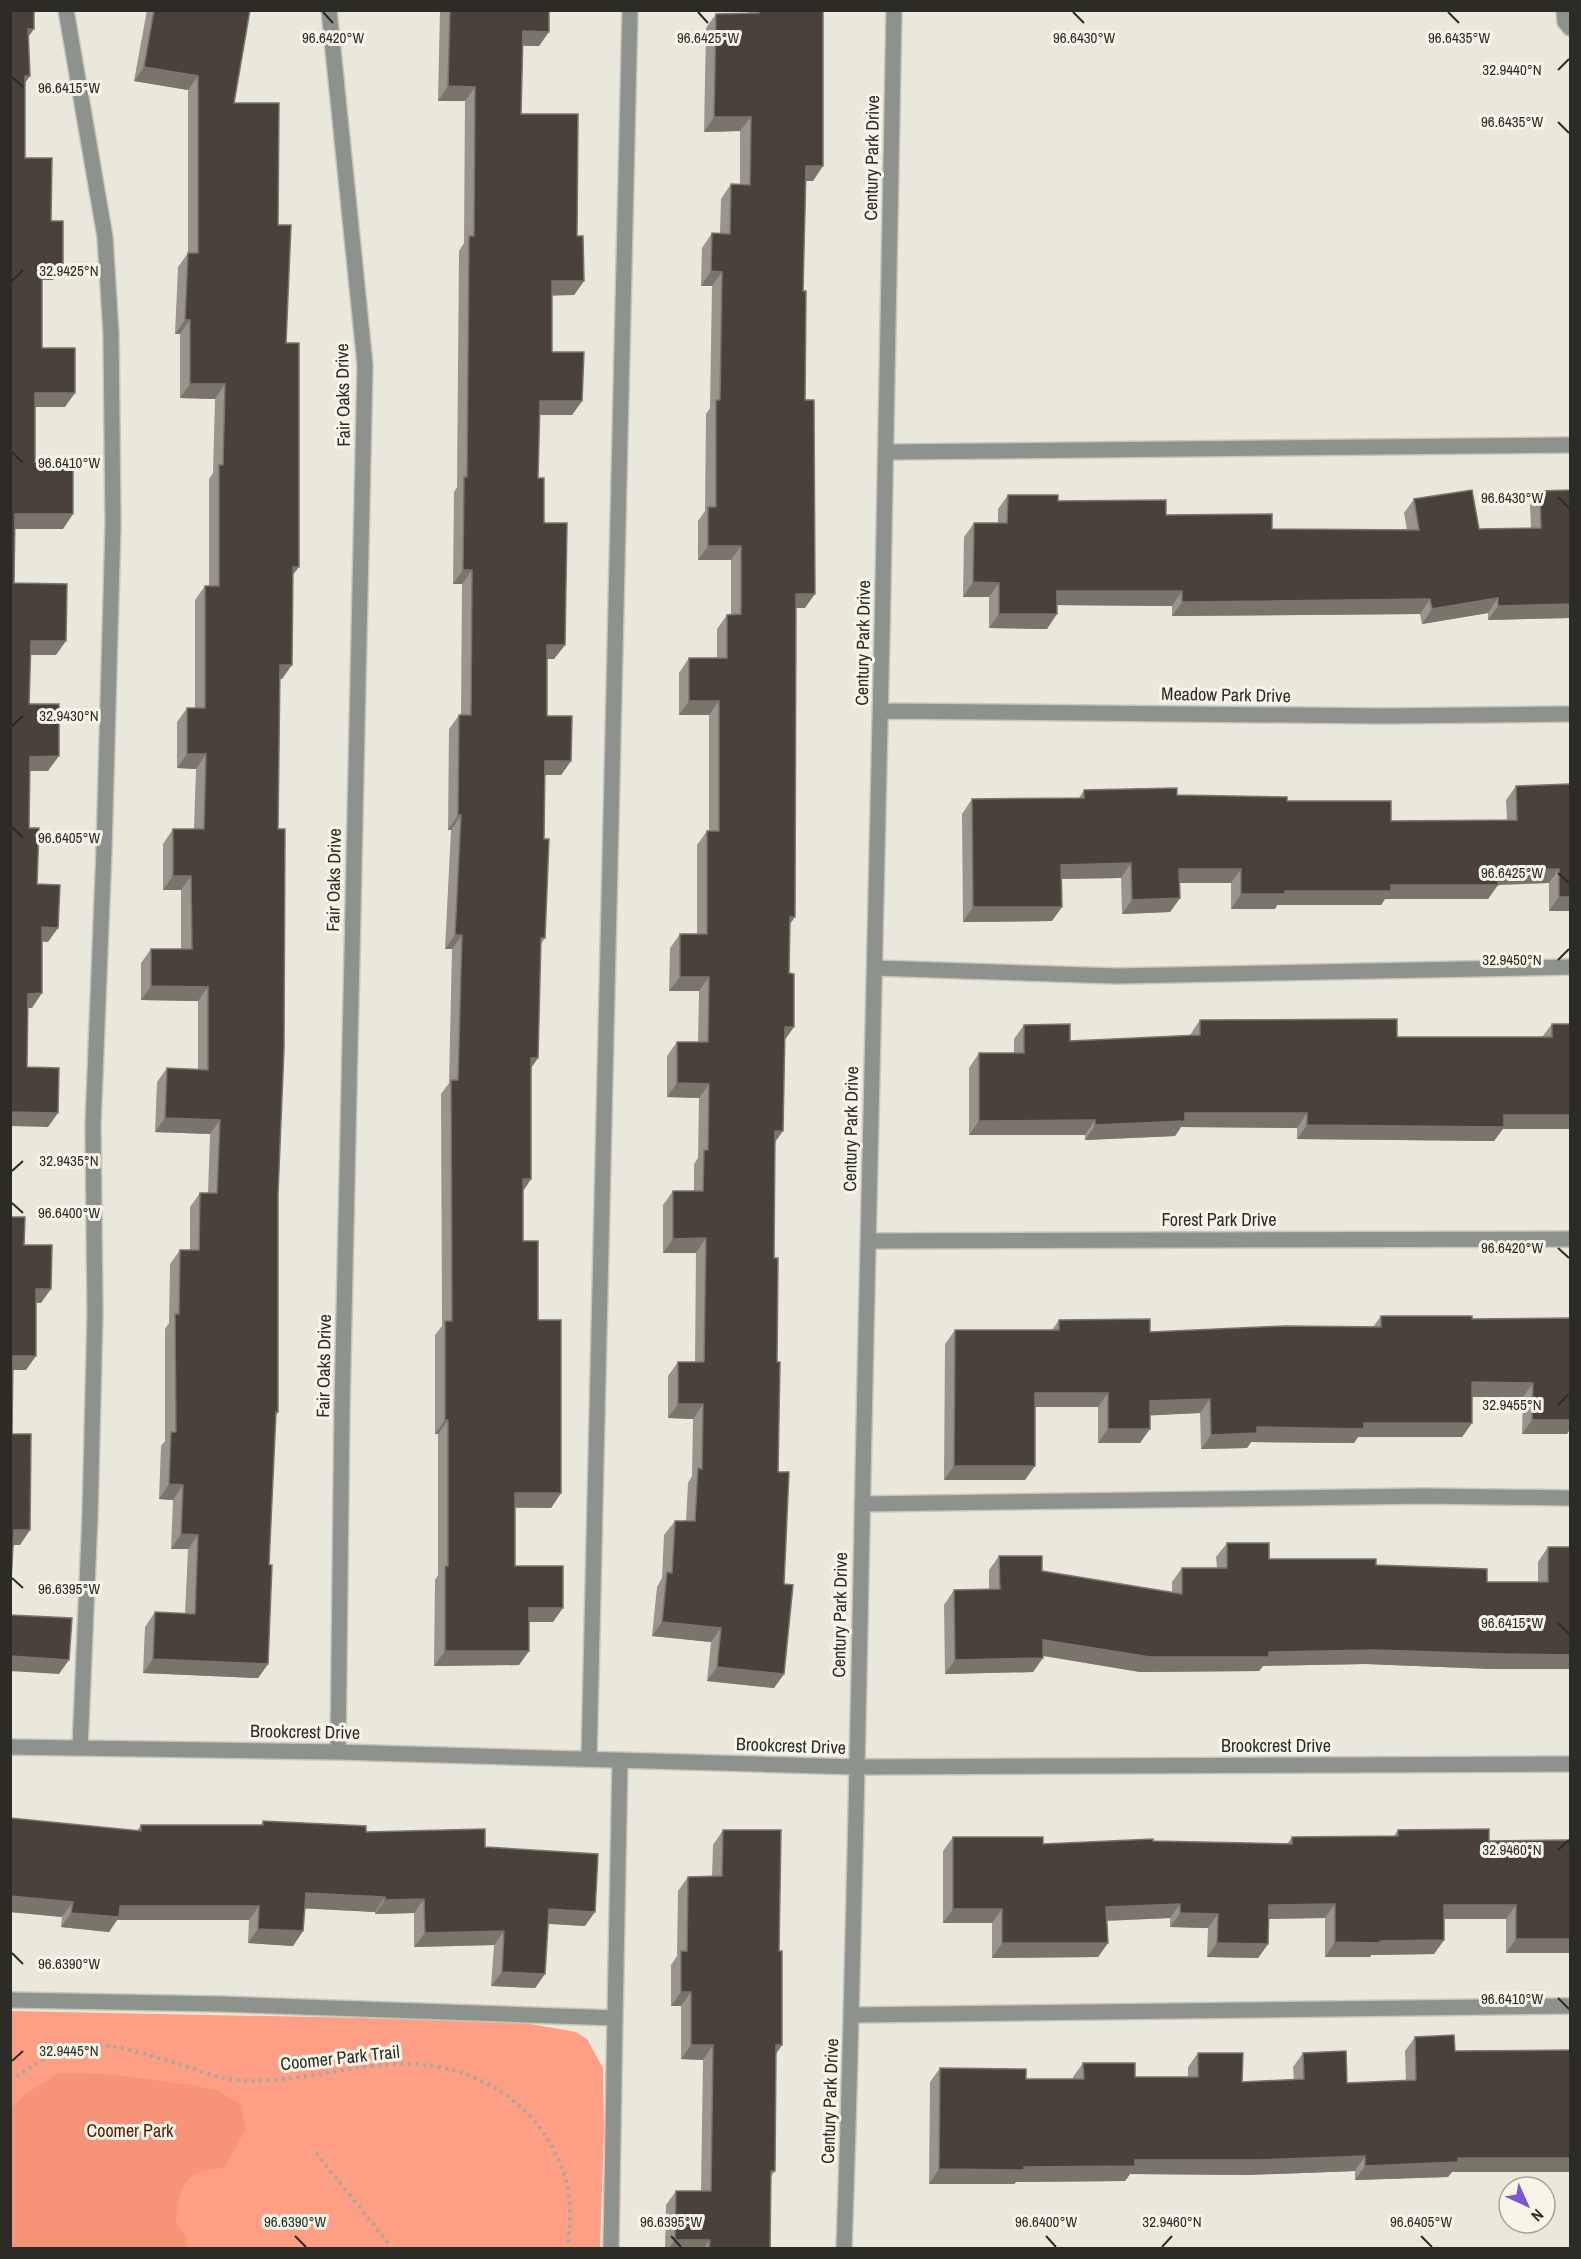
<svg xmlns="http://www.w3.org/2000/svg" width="1581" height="2259" font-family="'Archivo Narrow',sans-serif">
	<rect width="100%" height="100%" fill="#e9e8db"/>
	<path fill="#fe9f85" d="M11,2011L513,2021L576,2032L587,2039L603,2068L604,2131L600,2248H11Z"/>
	<path fill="#f79377" d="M59,2073L108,2074L191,2085L219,2091L241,2105L246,2129L224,2168C217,2169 207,2169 200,2172C180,2178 177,2204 176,2222L186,2237V2248H11V2109L25,2094Z"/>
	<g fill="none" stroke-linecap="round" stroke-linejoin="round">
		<defs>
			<path id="minor" d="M66,10L105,237L111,333L113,525L104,850L93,1125L95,1314L90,1516L80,1748
				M329,10L365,365L342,1407L338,1752
				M1564,10L1565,22L1570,28
				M888,452L1570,445
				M881,711L1383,716L1570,714
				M875,968L1117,976L1570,967
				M868,1241L1570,1239
				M862,1504L1425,1496L1570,1498
				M10,1747L338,1752L856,1767L1570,1764
				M589,1759L630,10
				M10,2000L220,2004L615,2018L620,1760
				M853,2015L1570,2006
				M611,2248L615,2018
				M844,2248C856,1915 860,1581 868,1248C877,835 888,423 894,10"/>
		</defs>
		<use href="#minor" stroke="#c7c6ba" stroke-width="18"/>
		<path stroke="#a9a89e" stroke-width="4" stroke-dasharray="3 4.5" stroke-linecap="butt" d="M10,2081C86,2026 113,2045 194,2069C211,2075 228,2080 247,2081C297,2082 346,2066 396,2064C475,2060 548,2107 567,2185C572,2205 569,2228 568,2248
			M316,2153L392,2248"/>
		<use href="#minor" stroke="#8e928d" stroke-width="15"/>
	</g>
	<path fill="#9a958a" d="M147,10H250L234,103L278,225L286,343L293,575L282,679H280L278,829V1412L276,1416L269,1565L268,1664L258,1678L143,1673L145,1627L155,1612L185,1614L188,1549H171L173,1500L159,1499L161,1446L165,1441V1329L169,1323L170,1264L180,1250H190V1207L200,1193H208L210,1134L155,1132L157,1082L167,1068L198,1069V1001L141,1000V963L151,949H181V890H163V844L173,829H194L196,769L177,768V722L187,708H195V600L205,586H209V479L213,473L215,399L180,398V334H175L178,267L188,253V90L134,81Z
		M440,10H549L539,46H523L521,114L577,236L584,281L574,295H552V352L582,401L572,415H539L538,478L544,523L565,645L554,659H547V716L571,761L561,775H545L544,839L545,938L541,944L538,1058L531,1068V1179L523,1191V1241L538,1320L561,1493L551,1508H515V1566L553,1622H529V1651L519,1665L434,1666L435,1580L438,1575V1434H435V1335L442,1326L441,1094L449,1083L452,949H445L451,830H448L449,729L459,715H461L462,584H453L454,492L457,487L459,251L464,243L465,101H438Z
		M749,10H823L813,181H806L803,291L805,608H796L790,925L785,1040L774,1143V1258L777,1362L778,1472L784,1584V1674L774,1688L707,1681L711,1642L652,1636L657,1587L662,1578L664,1535L675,1521H686L688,1483L692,1476L693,1419L668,1418V1376L678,1362H695L696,1253H663V1205L673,1191H694V1164L698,1158L699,1098L667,1097V1056L677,1042H698L699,991H669L670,948L680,934H697V845L707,831H709V715H679V673L689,658H717V629L727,615L731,614V560H698V521L705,511L706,414L710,408L712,286H701L702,248L712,233H720L721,199L731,184L740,185V131L704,132L706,28L716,14L749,13Z
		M1540,491L1570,618L1488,620V613L1422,624L1420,614L1172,616V606L1057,605L1047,629L989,628V597H963L964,537L974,523H998V509L1008,495L1166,515L1272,529L1407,530L1404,513L1414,499L1479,529L1531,528L1530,505Z
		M1570,784V911H1549V883L1498,884L1488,899H1385L1381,905H1277L1275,909H1231V883H1179L1180,898L1170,912L1122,914L1121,878L1061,879L1052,921L963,922L962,814L972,799L1079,798L1084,790L1287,801L1391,821L1507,820L1506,800L1516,786Z
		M1200,1020L1397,1037H1542L1552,1024H1570L1494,1141L1297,1139V1128L1181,1127L1175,1136L1085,1140V1135H969V1068L979,1053H1014V1039L1024,1025L1070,1041L1190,1035Z
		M1381,1316L1472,1319L1570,1318V1429L1567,1434H1522L1523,1397H1472V1423L1462,1437H1358L1354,1443L1251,1442L1247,1448L1201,1449L1200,1413L1150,1415L1140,1443H1098V1407H1035L1025,1480H944L945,1344L955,1330H1052L1059,1320L1150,1332L1373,1327Z
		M1227,1543L1269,1559L1376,1565L1487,1582H1538V1562L1548,1547H1570L1492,1669L1366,1664L1263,1666L1259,1671L1140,1672L1043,1656L1033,1672L945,1674L944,1605L954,1590H989V1570L999,1556L1042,1571L1172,1592V1582L1182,1568H1217L1216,1557Z
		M10,1818L137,1831L141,1825H261L263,1821L366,1832L485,1847L585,1926L548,1924L545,1974L535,1988L491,1986L494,1945L414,1947V1913L375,1914V1912L305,1908L303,1931L293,1946L248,1943L249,1920H117L109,1932L61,1927L62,1917L10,1912Z
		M723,1830L776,2054L775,2171L771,2176L770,2248H665L666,2205L676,2191H701L703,2060L681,2059V2006H671V1965L677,1956L678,1891L688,1877H712L713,1845Z
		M1398,1830L1489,1841L1570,1840V1953H1506V1919H1444V1940L1434,1954L1371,1955L1370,1957H1325V1918L1269,1919L1268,1944L1258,1958L1207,1957L1208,1928L1170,1927V1918L1107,1921L1108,1943L1098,1957L992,1958V1923H943V1851L953,1837L1043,1844L1153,1841L1287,1844L1292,1837L1394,1836Z
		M1415,2037L1455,2051L1570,2050V2172H1452L1448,2177L1355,2180V2171L1247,2175L1130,2174L1125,2181L1016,2182L1014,2184H929L930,2082L940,2068L1026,2079H1073V2077L1083,2063L1135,2077H1188V2067L1198,2053L1242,2082L1294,2080L1293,2067L1303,2053L1347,2083L1406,2081L1405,2051Z"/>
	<path fill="#7a746a" d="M28,29H34L24,43Z
		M523,31L549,32L539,46L513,45Z
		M144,67L198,76L188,90L134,81Z
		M25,76H30L20,90Z
		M448,86L475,87L465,101H438Z
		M714,117H751L740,131L704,132Z
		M806,166H823L813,181H796Z
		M42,266H63L53,280H32Z
		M711,271L722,272L712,286H701Z
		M552,281H584L574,295L542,296Z
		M185,320H190L180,334H175Z
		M190,384H225L215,399L180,398Z
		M35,393H75L65,407H25Z
		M540,401H582L572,415H530Z
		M15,514H73L63,529H10Z
		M708,546H741L731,560H698Z
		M293,567H299L288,581Z
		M463,570H472L462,584H453Z
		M973,582L999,583L989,597H963Z
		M1057,591H1182L1172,606L1047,605Z
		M796,594H815L805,608H786Z
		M1498,598L1488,613L1422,624L1432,609Z
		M1430,599L1420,614L1172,616L1182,602Z
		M1570,604V618L1488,620L1498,606Z
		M999,614H1057L1047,629L989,628Z
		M31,641H66L56,655H21Z
		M547,645H565L554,659H537Z
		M280,665H292L282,679H270Z
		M689,701H719L709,715H679Z
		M187,754H206L196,769L177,768Z
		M59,756L48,771H20L30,757Z
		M545,761H571L561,775H535Z
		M458,815H461L451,830H448Z
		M1131,863L1121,878L1051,879L1061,865Z
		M1179,869H1241L1231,883H1169Z
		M1559,869L1549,883L1497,885H1498L1488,899H1385L1381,905H1277L1275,909H1231L1241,894L1391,885L1498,870Z
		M173,876H191L181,890H163Z
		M1559,897H1570V911H1549Z
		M1180,898L1170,912L1122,914L1132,900Z
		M973,907H1062L1052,921L963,922Z
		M790,917H795L785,931Z
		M42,927L58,928L48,942L32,941Z
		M455,935H462L452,949H445Z
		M680,977H709L699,991H669Z
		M151,986L208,987L198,1001L141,1000Z
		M42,993L32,1008H18L28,994Z
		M785,1027H794L784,1041Z
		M531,1058H538L528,1072Z
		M677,1083L709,1084L699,1098L667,1097Z
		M10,1112L58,1113L48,1127L10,1126Z
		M1185,1113H1307L1297,1128L1181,1127L1175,1136L1085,1140L1095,1125Z
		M1504,1115H1570V1129H1503L1494,1141L1297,1139L1307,1125Z
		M165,1118L220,1120L210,1134L155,1132Z
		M1095,1120L1085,1135H969L979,1121Z
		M775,1131H783L773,1145Z
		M523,1179H531L521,1194Z
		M706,1238L696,1253H663L673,1239Z
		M36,1289H51L41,1303H26Z
		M13,1356H36L26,1370H10Z
		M1472,1382L1533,1383L1523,1397H1462Z
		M1035,1393H1108L1098,1407H1025Z
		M1210,1399L1200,1413L1140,1416L1150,1401Z
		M678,1404H703L693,1419L668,1418Z
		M445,1420H448L438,1434H435Z
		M1532,1420H1570V1429L1567,1434H1522Z
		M1364,1423H1472L1462,1437H1358L1354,1443L1251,1442L1247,1448L1201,1449L1211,1435L1257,1427Z
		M1108,1429H1150L1140,1443H1098Z
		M954,1466H1035L1025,1480H944Z
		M169,1484L183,1485L173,1500L159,1499Z
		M515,1493H561L551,1508L505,1507Z
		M14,1530H30L20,1545H10Z
		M181,1534L198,1535L188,1549H171Z
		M529,1608H563L553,1622H519Z
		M662,1622L721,1628L711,1642L652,1636Z
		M1043,1640L1269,1652L1376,1650L1570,1655V1669H1492L1366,1664L1263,1666L1259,1671L1140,1672L1033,1654Z
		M445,1651H529L519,1665L434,1666Z
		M10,1656L69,1660L59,1674L10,1671Z
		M1043,1658L1033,1672L945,1674L955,1660Z
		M153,1659L268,1664L258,1678L143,1673Z
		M717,1667L784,1674L774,1688L707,1681Z
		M306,1893L385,1897L375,1912L295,1908Z
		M10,1896L73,1902L62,1917L10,1912Z
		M424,1899L414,1913L375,1914L385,1900Z
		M1180,1904L1170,1918L1096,1921L1106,1907Z
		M1335,1904L1325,1918L1259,1919L1269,1905Z
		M1444,1905H1516L1506,1919H1434Z
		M120,1906H259L249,1920H117L109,1932L61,1927L71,1913Z
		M549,1909L595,1912L585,1926L539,1923Z
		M953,1909H1002L992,1923H943Z
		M1180,1913L1218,1914L1208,1928L1170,1927Z
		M258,1929L303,1931L293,1946L248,1943Z
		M504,1931L494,1945L414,1947L425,1933Z
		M1516,1939H1570V1953H1506Z
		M1444,1940L1434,1954L1371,1955L1370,1957H1325L1335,1942Z
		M1002,1943H1108L1098,1957L992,1958Z
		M1217,1943L1268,1944L1258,1958L1207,1957Z
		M502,1972L545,1974L535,1988L491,1986Z
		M681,1992H691L681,2006H671Z
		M691,2045H713L703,2060L681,2059Z
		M776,2045H782L772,2060Z
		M1365,2156L1355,2171L1247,2175L1130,2174L1125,2181L1016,2182L1014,2184H929L939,2169L1024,2167L1135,2160Z
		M1458,2158H1570V2172H1452L1448,2177L1355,2180L1365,2166Z
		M675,2240H710L704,2248H669Z"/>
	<path fill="#4a423a" stroke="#7a746a" stroke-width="1.5" d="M10,10H34V29H28L30,76H25V158H52L51,221H63V266H42V348H75V393H35V462H73V514H15L14,583L67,584L66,641H31L29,704H59V756L30,757L29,828H39L37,884L60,885L58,928L42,927V993L28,994L27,1067L59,1068L58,1113L10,1112Z
		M154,10H250L234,103H279L278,225H291L286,343H299V567H293L292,665H280L278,829H285L284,1048L278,1194V1412H276L269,1565H272L268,1664L153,1659L155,1612L195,1614L198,1535L181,1534L183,1485L169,1484L171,1432H176L175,1314H179L180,1250H199L200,1193H217L220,1120L165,1118L167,1068L208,1070V987L151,986V949H192L191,876H173V829H204L206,754H187V708H205V586H219V465H223L225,384H190V320H185L188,253H198V76L144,67Z
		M450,10H549V32L523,31L521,114H578L577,236H583L584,281H552V352H584L582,401H540L538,478H544V523H567L565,645H547V716H572L571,761H545L544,839H549L545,938H541L538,1058H531V1179H523V1241H538V1320H561V1493H515V1566H563V1608H529V1651H445V1566H448V1420H445V1321H452L451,1080H458L462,935H455L461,815H458L459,715H471L472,570H463L464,477H467L469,236H474L475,87L448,86Z
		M759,10H823V166H806L803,291H806L805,400H814L815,594H796L795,917H790L789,973L794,974V1027H785L783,1131H775L774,1258H778L777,1362H780L778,1472H789L784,1584L793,1585L784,1674L717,1667L721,1628L662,1622L667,1572L672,1573L675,1521H695L698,1468L702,1469L703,1404H678V1362H704L706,1238L673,1239V1191H703L704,1150H708L709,1084L677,1083V1042H708L709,977H680V934H707V831H719V701H689V658H727V615L741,614V546H708V507H716V400H720L722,272L711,271L712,233L730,234L731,184L750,185L751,117H714L716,14L759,13Z
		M1472,490L1479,529L1541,528L1540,491L1570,490V604L1498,606V598L1432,609L1430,599L1182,602V591H1057V614H999V583L973,582L974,523H1007L1008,495H1058V501L1166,500V515L1272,514V529L1419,530L1414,499Z
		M1570,784V897H1559V869L1498,870V885H1391V891H1285V894H1241V869H1179L1180,898L1132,900L1131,863L1061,865L1062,907H973L972,799L1084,798V790L1177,788V795L1287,797V801H1391V821L1517,820L1516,786Z
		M1397,1019V1037H1552V1024H1570V1115H1504V1127L1307,1125V1113H1185V1121L1095,1125V1120L979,1121V1053H1024V1025L1070,1024V1041L1200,1035V1020Z
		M10,1217H25L24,1245H52L51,1289H36V1356H13L12,1434H31L30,1530H14L10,1596Z
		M1381,1316H1472V1319L1570,1318V1420H1532L1533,1383L1472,1382V1423H1364V1429L1257,1427V1433L1211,1435L1210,1399L1150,1401V1429H1108V1393H1035V1466H954L955,1330H1059V1320L1150,1319V1332L1285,1326L1381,1327Z
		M1227,1543H1269V1559H1376V1565L1487,1569V1582H1548V1547H1570V1655L1502,1654L1376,1650L1269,1652V1657H1150L1043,1640V1658L955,1660L954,1590L1000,1589L999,1556H1042V1571L1182,1594V1568H1227Z
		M10,1615L72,1618L69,1660L10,1656Z
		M10,1818L141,1831V1825H263V1821L366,1826V1832L485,1829V1847L598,1854L595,1912L549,1909L545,1974L502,1972L504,1931L425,1933L424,1899L385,1900V1897L306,1893L303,1931L258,1929L259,1906H120L119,1917L71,1913L73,1902L10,1896Z
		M1489,1829V1841L1570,1840V1939H1516V1905H1444V1940L1380,1941V1943L1335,1942V1904L1269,1905L1268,1944L1217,1943L1218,1914L1180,1913V1904L1106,1907L1108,1943H1002V1909H953V1837H1043V1844L1153,1839V1841L1292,1844V1837L1398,1836V1830Z
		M723,1830H781L779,1951H782V2045H776L775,2171H771L770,2248H709L710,2240H675L676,2191H711L713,2045H691V1992H681V1951H687L688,1877L722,1876Z
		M1454,2035L1455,2051L1570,2050V2158H1458V2162L1365,2166V2156L1257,2160H1135V2166L1024,2167V2170L939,2169L940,2068L1026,2069V2079H1084L1083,2063H1135V2077H1198V2053H1243L1242,2082L1304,2079L1303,2053L1346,2051L1347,2083L1416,2080L1415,2037Z"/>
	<path fill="none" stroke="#2c2b26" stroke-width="2" d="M323,12L333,23M698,12L708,23M1073,12L1084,23M1448,12L1459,23M1558,70L1569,59M12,77L23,87M1558,122L1569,133M12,281L23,270M12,452L23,463M1558,497L1569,508M12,726L23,716M12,827L23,838M1558,873L1569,883M1558,960L1569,949M12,1171L23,1161M12,1203L23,1213M1558,1248L1569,1258M1558,1405L1569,1394M12,1578L23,1588M1558,1623L1569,1634M1558,1850L1569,1840M12,1953L23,1964M1558,1998L1569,2009M12,2061L23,2051M295,2236L306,2247M671,2236L681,2247M1046,2236L1056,2247M1421,2236L1432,2247M1162,2247L1172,2236"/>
	<g text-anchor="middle" stroke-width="6" stroke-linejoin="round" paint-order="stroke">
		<g font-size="18" fill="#2c2b26" stroke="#f6f5e8">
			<text transform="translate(872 158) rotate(-89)" y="6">Century Park Drive</text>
			<text transform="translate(343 395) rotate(-91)" y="6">Fair Oaks Drive</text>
			<text transform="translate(863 643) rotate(-89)" y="6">Century Park Drive</text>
			<text transform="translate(1226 695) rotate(1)" y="6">Meadow Park Drive</text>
			<text transform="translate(334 880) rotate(-89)" y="6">Fair Oaks Drive</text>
			<text transform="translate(851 1129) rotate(-89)" y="6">Century Park Drive</text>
			<text x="1219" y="1226">Forest Park Drive</text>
			<text transform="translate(324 1366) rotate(-89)" y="6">Fair Oaks Drive</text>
			<text transform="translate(840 1615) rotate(-89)" y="6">Century Park Drive</text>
			<text transform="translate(305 1732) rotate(1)" y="6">Brookcrest Drive</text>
			<text transform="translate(791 1746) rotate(2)" y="6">Brookcrest Drive</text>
			<text x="1276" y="1752">Brookcrest Drive</text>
			<text transform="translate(340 2058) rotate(-6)" y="6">Coomer Park Trail</text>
			<text transform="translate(830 2101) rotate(-88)" y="6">Century Park Drive</text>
		</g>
		<g font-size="18" fill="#551806" stroke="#f6f5e8">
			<text x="130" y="2137">Coomer Park</text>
		</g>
	</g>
	<g font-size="15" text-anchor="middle" fill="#2c2b26" stroke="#f6f5e8" stroke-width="6" stroke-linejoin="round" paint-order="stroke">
		<text x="333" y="43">96.6420°W</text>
		<text x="708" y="43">96.6425°W</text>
		<text x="1084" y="43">96.6430°W</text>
		<text x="1459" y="43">96.6435°W</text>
		<text x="1512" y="75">32.9440°N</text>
		<text x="69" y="93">96.6415°W</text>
		<text x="1512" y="127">96.6435°W</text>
		<text x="69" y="276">32.9425°N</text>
		<text x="69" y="468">96.6410°W</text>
		<text x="1512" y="503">96.6430°W</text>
		<text x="69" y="721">32.9430°N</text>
		<text x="69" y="843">96.6405°W</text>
		<text x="1512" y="878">96.6425°W</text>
		<text x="1512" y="965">32.9450°N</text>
		<text x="69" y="1166">32.9435°N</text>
		<text x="69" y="1218">96.6400°W</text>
		<text x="1512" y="1253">96.6420°W</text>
		<text x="1512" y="1410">32.9455°N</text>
		<text x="69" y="1594">96.6395°W</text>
		<text x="1512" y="1628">96.6415°W</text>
		<text x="1512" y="1855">32.9460°N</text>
		<text x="69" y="1969">96.6390°W</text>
		<text x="1512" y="2004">96.6410°W</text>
		<text x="69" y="2056">32.9445°N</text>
		<text x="295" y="2227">96.6390°W</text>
		<text x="671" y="2227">96.6395°W</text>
		<text x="1046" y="2227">96.6400°W</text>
		<text x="1172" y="2227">32.9460°N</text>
		<text x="1421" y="2227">96.6405°W</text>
	</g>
	<rect width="1581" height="2259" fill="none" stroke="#2c2b26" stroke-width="24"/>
	<g transform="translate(1527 2205) rotate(135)"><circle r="28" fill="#f6f5e8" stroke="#a5a49a" stroke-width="1.5"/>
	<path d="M0-4.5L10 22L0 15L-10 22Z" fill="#7f56cf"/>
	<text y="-9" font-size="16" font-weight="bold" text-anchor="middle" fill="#2c2b26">N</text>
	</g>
</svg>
